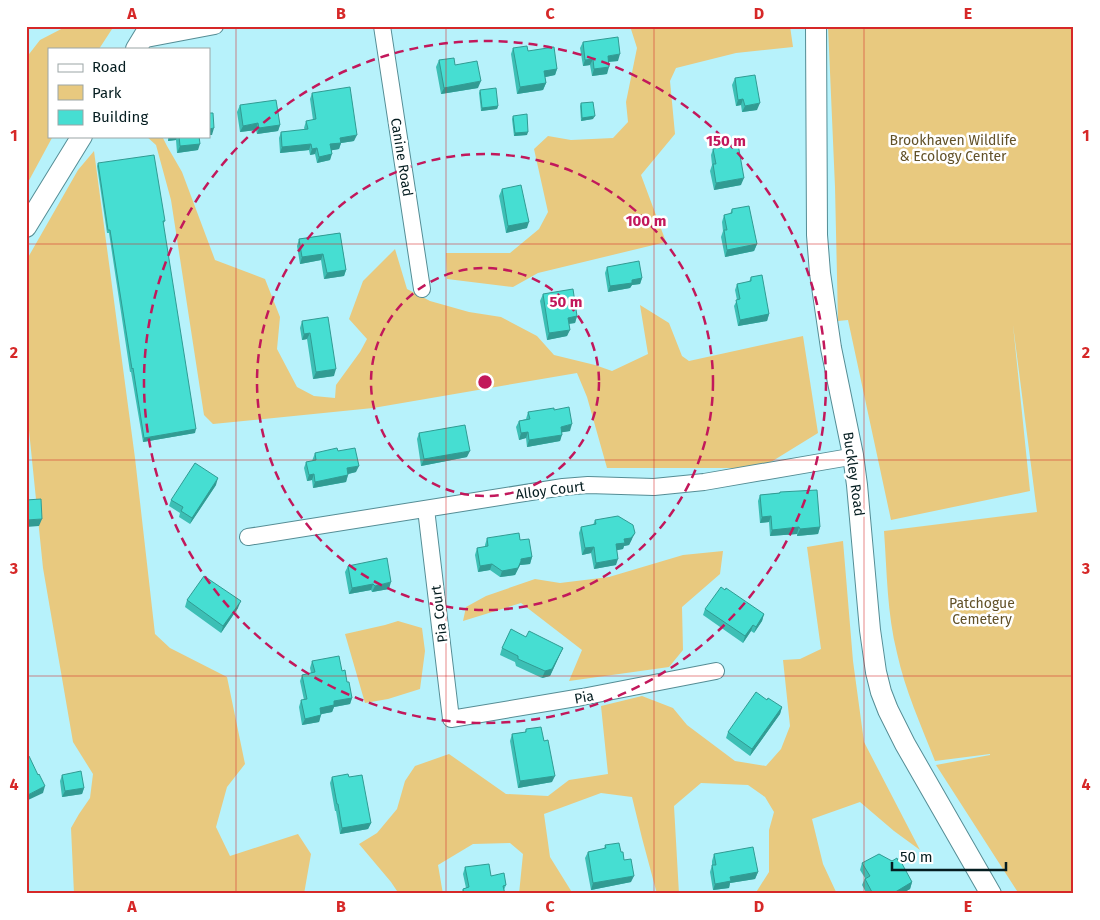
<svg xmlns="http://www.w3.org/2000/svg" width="1100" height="920" font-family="'Fira Sans',sans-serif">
	<rect width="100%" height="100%" fill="#b7f2fb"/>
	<path fill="#e8c97f" d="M67,26H114L99,49H49V136H53L26,186V58L40,40Z
		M630,26H790L793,47L736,53L676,68L670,81L675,134L641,175L666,242L538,273L513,287L447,279L446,253H510L539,229L548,212L534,149L548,136L571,140L613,138L628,122L626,102L637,48Z
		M828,26H1074V894H1019L936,765L990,755V754L935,761C921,725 905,690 897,653C887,613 887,572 884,531L1037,512L1013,325L1030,491L891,520L848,320L838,321L835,187Z
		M146,136H162L167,146L182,172L215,260L265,279L280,317L277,349L297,387L314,396L335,398L336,385L360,352L367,339L349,319L363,281L395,249L407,289L430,301L469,312L501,317L537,336L554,355L595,365L612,371L648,354L640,305L669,323L682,356L689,361L803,336L818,433L761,468H607L587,397L577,373L373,408L213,424L204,415L171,200L156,145Z
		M94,151L135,458L155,634L170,648L227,677L245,764L227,787L216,827L230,856L298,834L311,854L304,894H74L71,828L79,814L90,798L93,774L73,742L43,568L26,401V261L78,170Z
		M843,541L853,661L864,742L920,850L894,831L860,802L812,819L823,864L837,894H755L769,872V830L774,812L765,797L748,785L701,783L674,806L679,894H657L642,838L632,797L601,793L544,814L550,857L573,894H519L523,854L510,843L473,844L438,865L443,894H399L391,882L359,844L377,833L397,809L405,781L415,766L449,754L506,794L548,796L569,780L608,774L601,706L642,696L673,708L687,725L735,761L766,766L781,749L790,726L783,660L800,659L821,649L807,547Z
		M723,551L720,574L682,607L683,650L669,667L569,681L582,650L521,603L463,621L466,607L486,596L535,579L560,583L609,577L683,555Z
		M398,621L422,628L425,651L420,689L388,699L365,703L345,634L385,625Z"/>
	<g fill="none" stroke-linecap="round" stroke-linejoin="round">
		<defs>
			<path id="minor" d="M382,26L422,289
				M141,40L215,26
				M426,509L451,719L582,697L716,671
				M248,537L563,487L588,485L654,487L704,482L844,458L853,455"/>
			<path id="tertiary" d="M816,26L817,235L820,273L831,348L853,455L857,485L870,630L876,672L881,692L888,710L905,744L991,894
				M136,49L150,26
				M26,227L82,136"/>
		</defs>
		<use href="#minor" stroke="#558d95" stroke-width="18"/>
		<use href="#tertiary" stroke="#558d95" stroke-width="22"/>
		<use href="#minor" stroke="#fff" stroke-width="16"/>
		<use href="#tertiary" stroke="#fff" stroke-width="20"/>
	</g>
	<path fill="#3cbfb5" d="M583,42L618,61L608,62L607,74L592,76L590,65L583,66L580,48Z
		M513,48L557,69L555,75L545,77L546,83L543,90L517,94L511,54Z
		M439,60L455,65L478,88L441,94L436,67Z
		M735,78L757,110L742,112L741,105L736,106L732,85Z
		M480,90L498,106L497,109L481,111L479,93Z
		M312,93L354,141L341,143L339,149L332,150L330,160L317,163L315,154L310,155L309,150L280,153L279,138L281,132L305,130L304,128L306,121L313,120L310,99Z
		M581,103L593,119L581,121L580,106Z
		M240,105L280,125L278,131L257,134L256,130L240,132L237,112Z
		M513,116L527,135L514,136L512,119Z
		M168,136H199L198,150L177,153L176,140L168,141Z
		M713,149L741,185L714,190L710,171L712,165L711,155Z
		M98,163L165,221L163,224L195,433L143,442L131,372H130L109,233H107L97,166Z
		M502,189L527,228L506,233L499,196Z
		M732,209L757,244L754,251L725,257L721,237L723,231L722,222L724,215L730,214Z
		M340,233L346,270L344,276L324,279L321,260L300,264L297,246L299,239Z
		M607,267L642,278L640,284L632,285L630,288L608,292L605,273Z
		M751,277L769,314L767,321L738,326L734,306L737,300L735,290L737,284L749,282Z
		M543,294L577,316L575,323L569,324L567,336L547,340L540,301Z
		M302,321L334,376L313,379L307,339L302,340L300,328Z
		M554,410L570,431L562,432L560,441L527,447L526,438L519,440L516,427L519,421L526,419L528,412Z
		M419,433L467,457L421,466L417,439Z
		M338,451L356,472L348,474L346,482L313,488L312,480L307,481L304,468L306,462L312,461L315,453Z
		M216,485L190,524L179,517L180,513L169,506L171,500Z
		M780,492L820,527L818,534L797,536V534L770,536L769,522L760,523L758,501L760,495L779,493Z
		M595,520L632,539L629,545L624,546L623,549L617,550L616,565L594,569L591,553L582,555L579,533L581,527L593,525Z
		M487,538L520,540L532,557L530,564L520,565L515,575L500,577L490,570L478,572L475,555L477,548L485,547V545Z
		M348,566L389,589L372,592L371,590L349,594L345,572Z
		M187,600L238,608L221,633L185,607Z
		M705,609L764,614L762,621L754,633L751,631L743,643L703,615Z
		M526,637L563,648L550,676L542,678L516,666L515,662L500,655L502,648Z
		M312,661L342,671L347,682L352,698L350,704L334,707L332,712L321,714L319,722L302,725L299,707L301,700H304L300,681L302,675L311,673L310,668Z
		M767,700L782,707L780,714L750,756L726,738L728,732Z
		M526,729L544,741L552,782L518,788L510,741L512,734L525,732Z
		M62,775L84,788L82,794L62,797L60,781Z
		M332,777H349L371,823L368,829L340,834L336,811H335L330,783Z
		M605,845L621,852L631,882L591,890L585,858L588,852L604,849Z
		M714,854L758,872L755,879L730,883L729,888L713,890L710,872L712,865V861Z
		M862,863L912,882L910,889L901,894H867L862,885L865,878L860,870Z
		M465,867L491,876L506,885L504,890L505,894H461L463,889L466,888L463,874Z"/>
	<path fill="#319b93" d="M620,54L618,61L605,62L608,56Z
		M593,59L590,65L583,66L585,60Z
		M609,67L607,74L592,76L594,69Z
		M557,69L555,75L541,78L544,71Z
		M481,81L478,88L441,94L444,88Z
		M546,83L543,90L517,94L520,87Z
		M743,99L741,105L736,106L738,100Z
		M760,103L757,110L742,112L745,106Z
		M498,106L497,109L481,111L482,108Z
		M595,116L593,119L581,121L582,118Z
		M258,123L256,130L240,132L243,126Z
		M280,125L278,131L257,134L259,128Z
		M214,128L212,135H209V129Z
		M528,132L527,135L514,136L515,133Z
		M357,135L354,141L341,143L339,149L328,151L330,144L340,138Z
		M170,136H177L176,140L168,141Z
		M200,144L198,150L177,153L180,146Z
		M311,144L309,150L280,153L282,147Z
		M317,148L315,154L310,155L312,149Z
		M332,154L330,160L317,163L319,157Z
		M744,178L741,185L714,190L716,183Z
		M529,222L527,228L506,233L508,226Z
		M757,244L754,251L725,257L727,250Z
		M323,254L321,260L300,264L302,257Z
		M346,270L344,276L324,279L327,273Z
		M642,278L640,284L632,285L630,288L608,292L610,286L632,280Z
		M769,314L767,321L738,326L740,320Z
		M577,316L575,323L565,324L568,318Z
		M570,330L567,336L547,340L549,333Z
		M310,333L307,339L302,340L304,334Z
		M336,369L334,376L313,379L316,372Z
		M572,424L570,431L558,433L561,427Z
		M196,429L195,433L143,442L144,438Z
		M528,432L526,438L519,440L521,433Z
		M562,435L560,441L527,447L529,440Z
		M470,451L467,457L421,466L424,459Z
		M359,466L356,472L344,475L347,468Z
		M314,474L312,480L307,481L309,475Z
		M348,475L346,482L313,488L315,482Z
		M218,478L216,485L190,524L192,518Z
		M771,516L769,522L760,523L762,517Z
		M42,519L39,526L26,527V520Z
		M799,527L797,534L770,536L772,530Z
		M820,527L818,534L797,536L800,529Z
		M635,533L629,545L624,546L623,549L613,551L616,544Z
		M594,547L591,553L582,555L585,548Z
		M532,557L530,564L520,565L515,575L500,577L502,571L521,559Z
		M618,559L616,565L594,569L596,563Z
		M492,564L490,570L478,572L480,566Z
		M391,582L389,589L372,592L375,586Z
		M373,584L371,590L349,594L352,588Z
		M241,601L238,608L221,633L223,626Z
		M764,614L762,621L754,633L756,627Z
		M753,625L751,631L743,643L745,636Z
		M563,648L550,676L542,678L545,671Z
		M352,698L350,704L334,707L332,712L317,715L320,708L334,701Z
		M782,707L780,714L750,756L752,749Z
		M321,715L319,722L302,725L305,719Z
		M555,776L552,782L518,788L520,781Z
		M45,786L43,793L26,801V796Z
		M84,788L82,794L62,797L65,791Z
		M371,823L368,829L340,834L342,828Z
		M758,872L755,879L730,883L729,888L713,890L715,884L730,877Z
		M634,876L631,882L591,890L593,883Z
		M912,882L910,889L901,894H892Z"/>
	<path fill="#46ded2" stroke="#319b93" d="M618,37L620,54L608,56L609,67L594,69L593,59L585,60L583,42Z
		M527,46L528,51L554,47L557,69L544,71L546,83L520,87L513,48Z
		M454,58L455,65L477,61L481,81L444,88L439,60Z
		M755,75L760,103L745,106L743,99L738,100L735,78Z
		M350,87L357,135L340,138L341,143L330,144L332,154L319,157L317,148L312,149L311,144L282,147L281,132L308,129L306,121L316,119L312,93Z
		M496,88L498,106L482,108L480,90Z
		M276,100L280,125L259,128L258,123L243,126L240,105Z
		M593,102L595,116L582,118L581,103Z
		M209,113H213L214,128L209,129Z
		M527,114L528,132L515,133L513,116Z
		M179,136H199L200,144L180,146Z
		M738,144L744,178L716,183L713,164H716L713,149Z
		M154,155L165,221H163L196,429L144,438L133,368L132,369L110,230H108L98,163Z
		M521,185L529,222L508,226L502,189Z
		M749,206L757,244L727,250L724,230H727L724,215L732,213V209Z
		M340,233L346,270L327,273L323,254L302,257L299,239Z
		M639,261L642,278L632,280V283L610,286L607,267Z
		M762,275L769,314L740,320L736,300L740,299L737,284L751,281V277Z
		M573,289L577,316L568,318L570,330L549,333L543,294Z
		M328,317L336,369L316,372L310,333L304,334L302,321Z
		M569,407L572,424L561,427L562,435L529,440L528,432L521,433L519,421L530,419L528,412L554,408V410Z
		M465,425L470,451L424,459L419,433Z
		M26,434L27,449H26Z
		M337,448L338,451L355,448L359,466L347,468L348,475L315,482L314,474L309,475L306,462L316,460L315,453Z
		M195,463L218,478L192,518L181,511L183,507L171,500Z
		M817,490L820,527L800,529L799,527L772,530L771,516L762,517L760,495L780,493V492Z
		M41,499L42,519L26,520V500Z
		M618,516L633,525L635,533L631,538L624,539L625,543L616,544L618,559L596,563L594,547L585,548L581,527L596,524L595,520Z
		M519,533L520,540L529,539L532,557L521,559V561L518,568L502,571L492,564L480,566L477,548L488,546L487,538Z
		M387,558L391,582L375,586L373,584L352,588L348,566Z
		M204,576L241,601L223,626L187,600Z
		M721,587L725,590L726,588L764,614L756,627L753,625L745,636L705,609Z
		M511,629L526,637L529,631L563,648L552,669L545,671L518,659V656L502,648Z
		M339,656L342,671L345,670L347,682H349L352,698L334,701V705L320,708L321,715L305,719L301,700L307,699L302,675L315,672L312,661Z
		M756,692L767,700L768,698L782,707L752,749L728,732Z
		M541,727L544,741L548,740L555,776L520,781L512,734L526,732V729Z
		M29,756L38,775L39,774L45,786L26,796V758Z
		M81,771L84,788L65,791L62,775Z
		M348,774L349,777L362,775L371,823L342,828L338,804H337L332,777Z
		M619,843L621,852H623L624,860L631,859L634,876L593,883L588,852L606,848L605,845Z
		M753,847L758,872L730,877L731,881L715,884L712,865H716L714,854Z
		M879,854L892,861L897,858L898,861L900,860L912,882L892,894H873L865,879L870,876L862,863Z
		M489,864L491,876L504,873L506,885L503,886L505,894H464L463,889L469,887L465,867Z"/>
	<path fill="none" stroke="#d62828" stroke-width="1" stroke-opacity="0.55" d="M236,26V894M446,26V894M654,26V894M864,26V894M26,244H1074M26,460H1074M26,676H1074"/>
	<g fill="none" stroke="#c2185b" stroke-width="2.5" stroke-dasharray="9 6">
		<circle cx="485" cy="382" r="114"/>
		<circle cx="485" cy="382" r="228"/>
		<circle cx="485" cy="382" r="341"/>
	</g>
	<g text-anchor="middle" stroke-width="5" stroke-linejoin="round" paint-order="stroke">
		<g font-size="14" fill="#625128" stroke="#fff">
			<text x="953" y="145">Brookhaven Wildlife<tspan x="953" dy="16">&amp; Ecology Center</tspan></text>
			<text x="982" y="608">Patchogue<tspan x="982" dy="16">Cemetery</tspan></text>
		</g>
		<g font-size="14" fill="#051d20" stroke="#fff">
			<text transform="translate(402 157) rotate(81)" y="5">Canine Road</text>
			<text transform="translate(854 474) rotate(82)" y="5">Buckley Road</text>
			<text transform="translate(550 490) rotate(-7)" y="5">Alloy Court</text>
			<text transform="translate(439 614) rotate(-97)" y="5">Pia Court</text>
			<text transform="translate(584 697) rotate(-10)" y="5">Pia</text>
		</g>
	</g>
	<circle cx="485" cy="382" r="8" fill="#c2185b" stroke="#fff" stroke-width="2.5"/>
	<g font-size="15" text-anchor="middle" font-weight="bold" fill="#c2185b" stroke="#fff" stroke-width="5" stroke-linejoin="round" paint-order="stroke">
		<text x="726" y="146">150 m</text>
		<text x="646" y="226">100 m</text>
		<text x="566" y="307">50 m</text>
	</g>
	<rect width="1100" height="920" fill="none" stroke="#ffffff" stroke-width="55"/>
	<rect x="48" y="48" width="162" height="90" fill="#ffffff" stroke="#9ba5a6"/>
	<rect x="58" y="64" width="25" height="8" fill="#ffffff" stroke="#9ba5a6"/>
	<text x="92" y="72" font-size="15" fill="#051d20">Road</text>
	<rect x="58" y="85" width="25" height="15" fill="#e8c97f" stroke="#9ba5a6"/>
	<text x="92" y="98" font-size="15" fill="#051d20">Park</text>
	<rect x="58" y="110" width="25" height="15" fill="#46ded2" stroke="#9ba5a6"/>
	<text x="92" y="122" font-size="15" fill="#051d20">Building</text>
	<path d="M892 862v8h114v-8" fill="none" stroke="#051d20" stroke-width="2.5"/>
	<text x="900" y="862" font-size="15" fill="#051d20" stroke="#ffffff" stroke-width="4" paint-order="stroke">50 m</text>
	<rect x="28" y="28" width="1044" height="864" fill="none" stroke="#d62828" stroke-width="2"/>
	<g font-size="16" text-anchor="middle" font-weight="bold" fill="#d62828">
		<text x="132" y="19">A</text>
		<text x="341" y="19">B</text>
		<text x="550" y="19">C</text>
		<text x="759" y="19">D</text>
		<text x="968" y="19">E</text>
		<text x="14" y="141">1</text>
		<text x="1086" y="141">1</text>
		<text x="14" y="358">2</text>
		<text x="1086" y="358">2</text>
		<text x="14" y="574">3</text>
		<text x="1086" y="574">3</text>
		<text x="14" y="790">4</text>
		<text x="1086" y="790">4</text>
		<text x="132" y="912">A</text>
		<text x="341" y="912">B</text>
		<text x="550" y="912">C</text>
		<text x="759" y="912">D</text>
		<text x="968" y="912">E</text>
	</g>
</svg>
